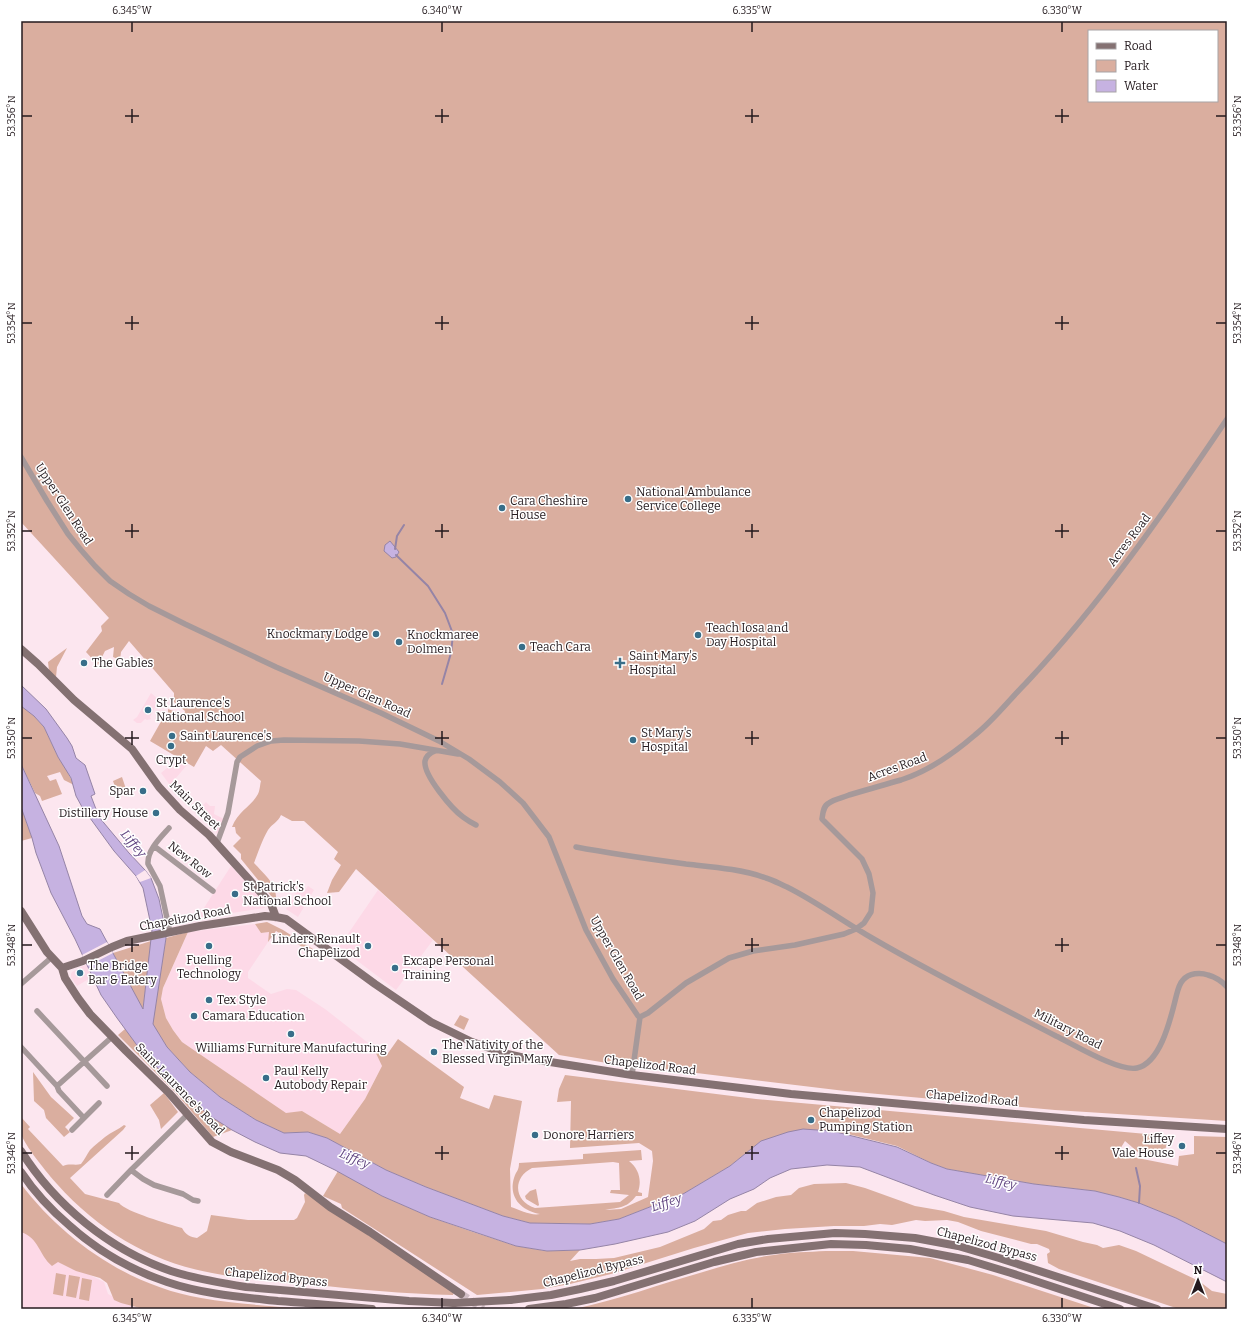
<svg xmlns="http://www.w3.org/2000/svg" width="1248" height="1330" font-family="Bitter,serif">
	<rect width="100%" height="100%" fill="#fce6ef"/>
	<path fill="#fdd9e7" d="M151,693L159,700L150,717L151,719L147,720L145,719L141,723H137L133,720L137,717Z
		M176,758L187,765L170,785L161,773L172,764Z
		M206,802L210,806H215L214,814L224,819L219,832L217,833L196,813Z
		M231,866L267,906L264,908L200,918V914Z
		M294,886L304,892L308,886L314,890L298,917L286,909L296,894L291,890Z
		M378,890L433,940L396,990L339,947Z
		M255,924L261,933L269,932L268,942L248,972V978L271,994L287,989L296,990L325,1009L357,1034L373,1047L382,1066L365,1099L340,1134L302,1111L286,1114L182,1042L173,1030L166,1018L161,999L163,988L188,932Z
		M85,965L88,966L94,979L90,981L89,979L87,980L77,986L71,977V974L72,972Z
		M21,1226L50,1255L104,1282L108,1294L139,1309H21Z"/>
	<path fill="#daae9f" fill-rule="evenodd" d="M21,21H1227V1121L1055,1110L845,1091L615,1063L613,1064L559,1055L356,869L339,892L327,893L332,880L341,865L334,859L338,852L304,821H292L281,815C278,822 272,824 268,830C262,840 258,853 254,863C265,875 278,885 276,902L241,859V854L233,846L241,838L236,833L235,827H232C238,811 251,807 258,794C260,790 260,784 261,781L221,745L213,751L206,746L194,767L150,741L163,718H168V709L184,715L185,711L174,702V693L129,641L121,652L120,660L113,657L114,647L105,651L98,665L86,652L102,631L101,626L109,618L21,522ZM1089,31H1217V101H1089Z
		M67,648L57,667L56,677L49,671L48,662Z
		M21,705L34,716L44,727L58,757L66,769L74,785L64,780L60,772L47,776L50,781L56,779L62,794L42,801L40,796L35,793L21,764Z
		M122,777L126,789L117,792L113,781Z
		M21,807L32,838L21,841Z
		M267,922L283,930L316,951L314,954L276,931L268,942L269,932L261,933L255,924Z
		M188,932L163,988L161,999L166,1018L173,1030L182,1042L286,1113L302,1111L340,1134L365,1099L382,1066L373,1047L386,1056L398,1039L464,1087L460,1098L489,1109L494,1095L522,1101L510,1169L511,1207C520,1210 531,1216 540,1214C522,1211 508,1198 514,1178C516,1171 519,1171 519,1163L583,1159V1154L641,1150L642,1160L629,1161C639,1169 642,1180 638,1192L642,1193V1196H636C626,1209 619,1207 605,1210L621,1209L648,1197L653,1161L652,1151L639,1143L570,1148L571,1101L557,1102L559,1089L565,1075L756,1099L1169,1136L1164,1154L1139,1153L1125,1141L1117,1154L1178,1166L1179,1156L1194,1154V1136L1227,1137V1244L1176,1218L1139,1203L1119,1197L1095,1191L1034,1184L947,1169L931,1163L897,1146L848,1134L761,1141L730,1166L683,1194L619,1219L590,1224L530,1223L503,1216L426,1187L386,1170L327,1138L308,1132L284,1133L256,1120L220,1097L190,1072L167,1047L152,1024L166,938ZM613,1162L619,1163L620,1190H611L610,1193L629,1195L620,1202L535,1208C514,1201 512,1178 532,1168Z
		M151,941L143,1010L113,953Z
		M460,1015L469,1019L464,1030L454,1025Z
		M125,1029C155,1069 191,1103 232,1130L213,1137L175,1092L118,1035Z
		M33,1072L51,1097L74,1118L65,1127L70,1132L64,1137L46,1118L44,1110L34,1101Z
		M164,1093L178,1112L161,1129L159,1120L150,1105Z
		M21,1117L30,1127L28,1129L63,1166C70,1163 75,1166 81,1164C85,1159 87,1154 90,1150C94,1146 100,1141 105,1137C111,1132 118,1130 124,1125L126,1126L123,1130L70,1178L85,1194L119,1203C126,1212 169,1224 182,1228C186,1235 190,1237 197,1238L207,1231L211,1215L248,1220H294L297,1218L305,1202L304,1195L305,1193L368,1234L454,1292L453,1295C404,1294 355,1289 305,1284C274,1281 243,1279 212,1273C151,1262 99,1231 57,1184C49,1175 23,1144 21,1133C20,1128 21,1122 21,1117Z
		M338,1171L382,1196L430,1217L470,1231L516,1246L546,1251L580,1250L570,1261L580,1259H596L614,1258L660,1247L704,1229L713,1221L721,1220L728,1215L741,1211H746L757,1203L776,1197L791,1195L799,1188L814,1184L846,1183L865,1188L915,1206L944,1211L964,1217L1046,1231L1083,1242L1097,1245L1103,1248L1119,1245L1136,1251L1180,1272L1199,1281L1212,1291L1227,1294V1309H1179L1059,1269L1048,1263L1047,1254L1050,1252L1049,1249L1037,1244H1031L981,1231L958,1222L947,1220L925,1221L916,1220L892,1225L880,1224L864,1226H834L785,1229L748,1233L694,1248L611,1274L570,1284L542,1289L477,1295L342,1208L341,1204L323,1196Z
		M21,1184C64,1241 130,1286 201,1298C236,1304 272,1306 307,1309H144L121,1303L114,1300L107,1283L100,1278L76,1271L58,1262L52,1266C39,1255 39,1238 21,1232Z
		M536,1189L539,1205L538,1206L526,1199L525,1196L530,1191Z
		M826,1251H853L930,1258L993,1275L1097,1309H574C618,1300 660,1284 703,1272C726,1265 750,1258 774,1255C791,1252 808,1252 826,1251Z
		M56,1273L66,1275L63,1296L53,1294Z
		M69,1275L80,1277L76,1298L66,1296Z
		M82,1278L92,1280L89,1301L79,1299Z"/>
	<path fill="#c6b2e1" stroke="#9584a6" d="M390,541L399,552L396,557L392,558L384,551L385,545Z
		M21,685L46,709L67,738L72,746L76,758L85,765L95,794L91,796L99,817L129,853L145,870L151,878L159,899L165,928L166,938L153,1024L167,1047L190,1072L220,1097L256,1120L284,1133L308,1132L327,1138L386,1170L426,1187L503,1216L530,1223L590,1224L619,1219L683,1194L730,1166L761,1141L788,1132L803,1129L832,1131L897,1147L931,1163L947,1169L1034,1184L1095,1191L1119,1197L1139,1203L1176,1218L1227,1244V1282L1154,1245L1120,1231L1093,1223L1013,1216L970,1207L934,1195L860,1167L827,1165L791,1169L770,1178L754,1189L730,1199L695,1221L668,1232L615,1244L580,1250L547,1251L516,1246L430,1217L382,1196L335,1170L306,1156L280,1153L255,1142L232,1130L210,1116L173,1084L139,1048L117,1018L101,995L75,939L51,893L36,853L32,838L21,807V764L59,846L82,916L87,924L100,929L143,1009L152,930L143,888L136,876L114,851L82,807L76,796L71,778L58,757L44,727L34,716L21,706Z"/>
	<path fill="#fce6ef" d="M145,870L151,878L140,882L136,876Z
		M107,942L113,953L88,966L82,955Z"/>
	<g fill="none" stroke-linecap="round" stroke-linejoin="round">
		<path stroke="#9584a6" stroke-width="2" d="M395,549L397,536L404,525
			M396,555L428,586L445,613L453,634L451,653L442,684
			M1136,1168L1140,1186L1139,1203"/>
		<path stroke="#d1bdc5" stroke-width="8" stroke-dasharray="8 4" stroke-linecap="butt" d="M461,1294L483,1309"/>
		<path stroke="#a6999a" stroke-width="5.5" d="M21,457L47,501L68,534L81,550L95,566L110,581L129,594L149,606L185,624L276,667L381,713L439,741L469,759L500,782L523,803L549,837L586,930L613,979L638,1016L640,1017
			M435,751C430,753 426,756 425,761C423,775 452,809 463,817C467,820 472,823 476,825
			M169,828C161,837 147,850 148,864L160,886L170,932
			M217,843L228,813L237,762L240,757L257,746L271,741L284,740L359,741L400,744L458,754
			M154,846L213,891
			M576,847C613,854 649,859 686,864C713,867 741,869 766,878C773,880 780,884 787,887C817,902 844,922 872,938C932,973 994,1004 1056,1036C1073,1044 1119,1072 1137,1068C1160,1063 1170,1021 1175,1001C1177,994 1178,985 1183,980C1189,973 1200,972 1208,975C1215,977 1222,981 1227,987
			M21,984L52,957
			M37,1011L107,1086
			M640,1017L648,1013L686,983L729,958L753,951L795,945L844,934L856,929L864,923L871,912L873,893L869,874L862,859L822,819C823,813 823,806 829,803C834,799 842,798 849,795C866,790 883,785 901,780C929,771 953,754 975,735C994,720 1009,700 1026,683C1102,602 1165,511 1227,419
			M21,1047L57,1086L59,1091L84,1118
			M632,1075L640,1017
			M57,1086L112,1037
			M72,1130L99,1103
			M131,1170L143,1179L154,1185L183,1194L193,1200L198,1201
			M107,1195L131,1170L188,1114"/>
		<path stroke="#847172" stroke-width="8" d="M21,649L38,664L74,700L132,749L159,787L180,810L209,835L271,904L276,917
			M21,911L47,952L62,968L65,978L78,998L90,1014L126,1051L169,1093L212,1142L231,1152L278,1170L295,1180L330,1207L370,1232L461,1294
			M62,968L83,961L112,947L127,941L200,926L265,916L276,917L286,919L375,984L431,1022L472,1042L507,1054L525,1058L632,1075L791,1094L1084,1120L1227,1129
			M21,1151C55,1205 110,1250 171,1271C196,1279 221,1283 246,1287L409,1301L454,1303
			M21,1172C35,1193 51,1210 70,1226C98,1251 131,1270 167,1282C202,1294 241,1297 278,1301C309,1303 340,1306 372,1309
			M510,1300L551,1295L580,1289L614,1281L738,1244L768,1239L835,1233L865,1234L915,1238L958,1246L999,1258L1157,1309
			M529,1309L566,1304L595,1298L714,1262L756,1252L831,1244L866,1245L910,1249L968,1260L1011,1273L1120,1309"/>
		<path stroke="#847172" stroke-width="8" d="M454,1303L510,1300"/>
	</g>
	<path fill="none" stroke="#241a1e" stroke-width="1.5" d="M132,22V32M442,22V32M752,22V32M1062,22V32M132,109V123M442,109V123M752,109V123M1062,109V123M22,116H32M125,116H139M435,116H449M745,116H759M1055,116H1069M1216,116H1226M132,316V330M442,316V330M752,316V330M1062,316V330M22,323H32M125,323H139M435,323H449M745,323H759M1055,323H1069M1216,323H1226M132,524V538M442,524V538M752,524V538M1062,524V538M22,531H32M125,531H139M435,531H449M745,531H759M1055,531H1069M1216,531H1226M132,731V745M442,731V745M752,731V745M1062,731V745M22,738H32M125,738H139M435,738H449M745,738H759M1055,738H1069M1216,738H1226M132,938V952M442,938V952M752,938V952M1062,938V952M22,945H32M125,945H139M435,945H449M745,945H759M1055,945H1069M1216,945H1226M132,1146V1160M442,1146V1160M752,1146V1160M1062,1146V1160M22,1153H32M125,1153H139M435,1153H449M745,1153H759M1055,1153H1069M1216,1153H1226M132,1298V1308M442,1298V1308M752,1298V1308M1062,1298V1308"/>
	<g fill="#386e89" stroke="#fff" stroke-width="1.5">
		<circle cx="628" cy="499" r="4"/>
		<circle cx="502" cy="508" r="4"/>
		<circle cx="376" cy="634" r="4"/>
		<circle cx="698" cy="635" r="4"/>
		<circle cx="399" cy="642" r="4"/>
		<circle cx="522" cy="647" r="4"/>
		<circle cx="84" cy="663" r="4"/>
		<path d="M618 657h4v4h4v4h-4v4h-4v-4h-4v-4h4z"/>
		<circle cx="148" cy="710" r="4"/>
		<circle cx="172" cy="736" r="4"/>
		<circle cx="633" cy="740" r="4"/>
		<circle cx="171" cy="746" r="4"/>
		<circle cx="143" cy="791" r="4"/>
		<circle cx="156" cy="813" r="4"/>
		<circle cx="235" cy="894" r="4"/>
		<circle cx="209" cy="946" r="4"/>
		<circle cx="368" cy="946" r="4"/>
		<circle cx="395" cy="968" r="4"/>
		<circle cx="80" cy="973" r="4"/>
		<circle cx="209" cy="1000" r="4"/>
		<circle cx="194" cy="1016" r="4"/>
		<circle cx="291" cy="1034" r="4"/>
		<circle cx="434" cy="1052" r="4"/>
		<circle cx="266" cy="1078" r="4"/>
		<circle cx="811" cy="1120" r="4"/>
		<circle cx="535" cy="1135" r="4"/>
		<circle cx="1182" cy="1146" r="4"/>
	</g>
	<g text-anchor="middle" stroke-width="3" stroke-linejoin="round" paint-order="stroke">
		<g font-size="12" fill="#241a1e" stroke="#fff" text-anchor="start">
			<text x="636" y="496">National Ambulance<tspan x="636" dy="14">Service College</tspan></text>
			<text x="510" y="505">Cara Cheshire<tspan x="510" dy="14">House</tspan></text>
			<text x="706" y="632">Teach Iosa and<tspan x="706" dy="14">Day Hospital</tspan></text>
			<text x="368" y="638" text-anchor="end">Knockmary Lodge</text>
			<text x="407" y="639">Knockmaree<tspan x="407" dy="14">Dolmen</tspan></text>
			<text x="530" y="651">Teach Cara</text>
			<text x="629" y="660">Saint Mary's<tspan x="629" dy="14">Hospital</tspan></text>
			<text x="92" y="667">The Gables</text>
			<text x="156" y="707">St Laurence's<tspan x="156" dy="14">National School</tspan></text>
			<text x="641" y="737">St Mary's<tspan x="641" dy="14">Hospital</tspan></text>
			<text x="180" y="740">Saint Laurence's</text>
			<text x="171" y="764" text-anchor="middle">Crypt</text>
			<text x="135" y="795" text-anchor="end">Spar</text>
			<text x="148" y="817" text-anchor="end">Distillery House</text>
			<text x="243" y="891">St Patrick's<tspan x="243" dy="14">National School</tspan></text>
			<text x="360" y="943" text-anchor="end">Linders Renault<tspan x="360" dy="14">Chapelizod</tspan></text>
			<text x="209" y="964" text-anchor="middle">Fuelling<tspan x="209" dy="14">Technology</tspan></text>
			<text x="403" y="965">Excape Personal<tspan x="403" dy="14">Training</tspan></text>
			<text x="88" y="970">The Bridge<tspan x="88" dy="14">Bar &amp; Eatery</tspan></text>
			<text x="217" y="1004">Tex Style</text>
			<text x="202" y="1020">Camara Education</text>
			<text x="442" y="1049">The Nativity of the<tspan x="442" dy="14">Blessed Virgin Mary</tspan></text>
			<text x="291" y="1052" text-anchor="middle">Williams Furniture Manufacturing</text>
			<text x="274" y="1075">Paul Kelly<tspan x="274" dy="14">Autobody Repair</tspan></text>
			<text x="819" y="1117">Chapelizod<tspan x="819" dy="14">Pumping Station</tspan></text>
			<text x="543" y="1139">Donore Harriers</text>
			<text x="1174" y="1143" text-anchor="end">Liffey<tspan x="1174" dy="14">Vale House</tspan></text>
		</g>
		<g font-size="12" fill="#241a1e" stroke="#fff">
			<text transform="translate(64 504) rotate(57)" y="4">Upper Glen Road</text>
			<text transform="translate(1129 540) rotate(-53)" y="4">Acres Road</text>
			<text transform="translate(367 695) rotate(24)" y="4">Upper Glen Road</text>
			<text transform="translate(897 767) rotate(-20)" y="4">Acres Road</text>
			<text transform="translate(195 805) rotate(44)" y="4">Main Street</text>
			<text transform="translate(190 860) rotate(38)" y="4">New Row</text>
			<text transform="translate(185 918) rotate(-11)" y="4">Chapelizod Road</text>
			<text transform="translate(617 958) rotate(60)" y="4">Upper Glen Road</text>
			<text transform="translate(1068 1029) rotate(27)" y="4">Military Road</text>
			<text transform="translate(650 1065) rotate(7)" y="4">Chapelizod Road</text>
			<text transform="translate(180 1089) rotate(46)" y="4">Saint Laurence's Road</text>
			<text transform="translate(972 1098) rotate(5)" y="4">Chapelizod Road</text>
			<text transform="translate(987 1244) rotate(15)" y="4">Chapelizod Bypass</text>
			<text transform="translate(593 1271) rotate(-14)" y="4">Chapelizod Bypass</text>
			<text transform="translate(276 1277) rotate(6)" y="4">Chapelizod Bypass</text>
		</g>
		<g font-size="13" font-style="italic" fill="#614581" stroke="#fff">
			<text transform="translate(134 843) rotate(50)" y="5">Liffey</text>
			<text transform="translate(355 1158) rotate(23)" y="5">Liffey</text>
			<text transform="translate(1001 1181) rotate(13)" y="5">Liffey</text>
			<text transform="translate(666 1202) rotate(-18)" y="5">Liffey</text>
		</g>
	</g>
	<rect width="1248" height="1330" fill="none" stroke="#ffffff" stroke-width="44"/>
	<rect x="1088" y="30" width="130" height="72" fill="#ffffff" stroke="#a7a3a5"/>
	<rect x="1096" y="43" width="20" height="6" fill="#847172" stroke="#a7a3a5"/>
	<text x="1124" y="50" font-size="12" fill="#241a1e">Road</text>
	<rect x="1096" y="60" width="20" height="12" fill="#daae9f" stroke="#a7a3a5"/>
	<text x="1124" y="70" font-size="12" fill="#241a1e">Park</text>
	<rect x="1096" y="80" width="20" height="12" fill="#c6b2e1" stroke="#a7a3a5"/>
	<text x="1124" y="90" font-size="12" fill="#241a1e">Water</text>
	<g transform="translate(1198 1280)" stroke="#ffffff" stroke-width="3" paint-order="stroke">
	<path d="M0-3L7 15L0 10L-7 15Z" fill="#241a1e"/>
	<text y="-6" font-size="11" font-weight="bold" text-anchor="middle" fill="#241a1e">N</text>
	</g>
	<rect x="22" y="22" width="1204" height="1286" fill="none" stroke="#241a1e" stroke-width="1.5"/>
	<g font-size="10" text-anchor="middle" fill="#241a1e">
		<text x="132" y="14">6.345°W</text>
		<text x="442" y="14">6.340°W</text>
		<text x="752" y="14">6.335°W</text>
		<text x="1062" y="14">6.330°W</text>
		<text transform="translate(11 116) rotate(-90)" y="4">53.356°N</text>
		<text transform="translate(1237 116) rotate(-90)" y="4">53.356°N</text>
		<text transform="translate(11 323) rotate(-90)" y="4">53.354°N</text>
		<text transform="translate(1237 323) rotate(-90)" y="4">53.354°N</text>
		<text transform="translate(11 531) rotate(-90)" y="4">53.352°N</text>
		<text transform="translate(1237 531) rotate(-90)" y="4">53.352°N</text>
		<text transform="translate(11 738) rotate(-90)" y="4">53.350°N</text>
		<text transform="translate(1237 738) rotate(-90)" y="4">53.350°N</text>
		<text transform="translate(11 945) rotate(-90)" y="4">53.348°N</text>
		<text transform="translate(1237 945) rotate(-90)" y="4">53.348°N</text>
		<text transform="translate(11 1153) rotate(-90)" y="4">53.346°N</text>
		<text transform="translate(1237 1153) rotate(-90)" y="4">53.346°N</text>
		<text x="132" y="1322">6.345°W</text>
		<text x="442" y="1322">6.340°W</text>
		<text x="752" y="1322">6.335°W</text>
		<text x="1062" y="1322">6.330°W</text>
	</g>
</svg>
